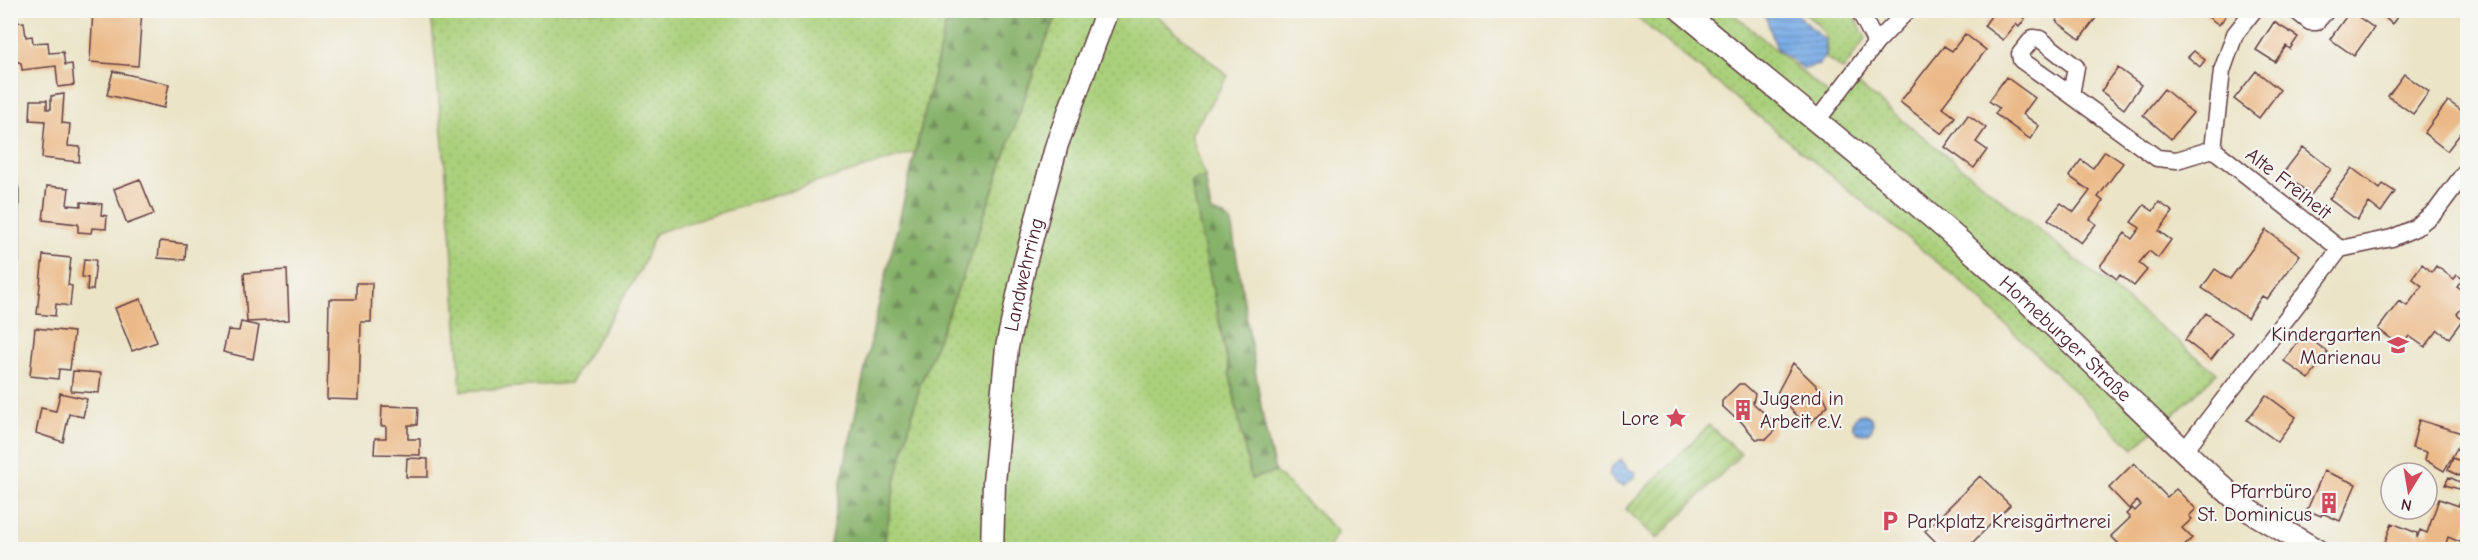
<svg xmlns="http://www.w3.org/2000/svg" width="2478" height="560" font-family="'Comic Neue',sans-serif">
	<defs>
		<pattern id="grass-dots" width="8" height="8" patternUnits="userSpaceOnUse" patternTransform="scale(1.5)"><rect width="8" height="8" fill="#aad07b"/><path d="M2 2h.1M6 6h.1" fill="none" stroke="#94b26a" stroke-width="1.8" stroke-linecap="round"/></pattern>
		<pattern id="forest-firs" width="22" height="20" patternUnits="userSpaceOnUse" patternTransform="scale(1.5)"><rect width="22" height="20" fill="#87b26b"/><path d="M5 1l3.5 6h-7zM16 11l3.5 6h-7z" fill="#709058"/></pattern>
		<pattern id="garden-furrows" width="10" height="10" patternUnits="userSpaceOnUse" patternTransform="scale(1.5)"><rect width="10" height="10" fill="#aad07b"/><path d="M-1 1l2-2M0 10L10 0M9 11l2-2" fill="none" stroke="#94b26a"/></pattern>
		<pattern id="water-rules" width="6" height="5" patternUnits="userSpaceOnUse" patternTransform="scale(1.5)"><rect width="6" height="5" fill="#7aade6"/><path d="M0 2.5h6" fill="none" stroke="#668cbb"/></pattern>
	</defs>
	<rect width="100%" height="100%" fill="#f6f6f2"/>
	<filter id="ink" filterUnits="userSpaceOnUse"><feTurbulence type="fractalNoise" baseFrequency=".0167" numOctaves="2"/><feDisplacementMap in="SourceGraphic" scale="12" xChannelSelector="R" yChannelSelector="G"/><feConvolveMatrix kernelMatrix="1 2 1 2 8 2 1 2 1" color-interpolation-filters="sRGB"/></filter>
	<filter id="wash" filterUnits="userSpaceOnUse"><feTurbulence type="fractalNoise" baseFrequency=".008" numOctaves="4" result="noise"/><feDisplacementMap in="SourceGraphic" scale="24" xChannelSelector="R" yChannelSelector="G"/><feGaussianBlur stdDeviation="1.35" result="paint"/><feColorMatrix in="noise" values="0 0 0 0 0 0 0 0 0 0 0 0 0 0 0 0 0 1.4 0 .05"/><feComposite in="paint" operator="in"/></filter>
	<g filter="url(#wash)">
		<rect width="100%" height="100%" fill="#ebe4c7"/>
		<path fill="url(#grass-dots)" stroke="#7a7853" stroke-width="1.5" d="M431,11H949L915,152L655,233L641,269L570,383L461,391L452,242Z
			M1059,11H1151L1228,76L1191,134L1205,177L1191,182L1251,479L1275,472L1338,532L1327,549H883L896,478L920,385L966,268L1038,59Z
			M1629,11H1730L1834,99L1850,78L2217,373L2163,425L2160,423L2134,449L1964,284Z
			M1802,11H1852L1866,38L1843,70L1826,58C1829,30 1822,28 1802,11Z"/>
		<path fill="url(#forest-firs)" stroke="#68684b" stroke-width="1.5" d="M949,11H1059L1038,59L966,268L920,385L896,478L883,549H829L840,487L876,317Z
			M1205,177L1211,212L1224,216L1231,222L1264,424L1275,472L1251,479L1191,182Z"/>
		<path fill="url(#garden-furrows)" stroke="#7a7853" stroke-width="1.5" d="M1709,425L1741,454L1657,539L1626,509Z"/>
		<path fill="url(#water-rules)" stroke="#626688" stroke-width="1.5" d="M1758,11H1793L1825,40L1826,54L1819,65L1804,69L1777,49L1765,15Z
			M1853 424a10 10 0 1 1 20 0a10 10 0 1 1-20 0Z
			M1621,459L1628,469L1635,472L1634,477L1624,486L1617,484L1609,475L1611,468Z"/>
		<g id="blocks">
			<path fill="#ebb987" d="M93,10H142L138,66L90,62Z
				M1995,10H2026L2022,17L2025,19L2019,27L2016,24L2003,40L1984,26Z
				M2064,10H2102L2080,39L2056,21Z
				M2199,10H2230L2219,25Z
				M2377,10H2402L2392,24Z
				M2350,11L2374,28L2354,56L2330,39Z
				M24,22L26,37L32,36L33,43L48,42L49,53L63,52L65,65L72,64L74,85L58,87L56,66L22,70L21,63L11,59L10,23Z
				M2274,22L2298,37L2290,49L2286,46L2275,62L2256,50Z
				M1965,34L1986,50L1942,107L1955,117L1942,134L1900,102L1944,46L1952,51Z
				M2194,51L2205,60L2200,67L2188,57Z
				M2118,68L2141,85L2124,109L2101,91Z
				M113,71L169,84L164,108L107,95Z
				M2256,71L2280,90L2259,118L2234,99Z
				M2404,74L2429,92L2413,114L2388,96Z
				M2006,77L2035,98L2023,114L2039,126L2030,139L1995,114L1999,108L1989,101Z
				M2164,89L2193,113L2171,139L2143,115Z
				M64,94L62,123L70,124L68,146L80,147L79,162L42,158L45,121L30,120L31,100H47V109H51V96Z
				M2448,101L2468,115V124L2447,151L2424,133Z
				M1968,115L1986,128L1976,142L1987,150L1974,168L1945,147Z
				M2303,147L2331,169L2311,195L2283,173Z
				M2105,151L2123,163L2098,197L2103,201L2090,219L2096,224L2081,243L2048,219L2061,203L2074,212L2090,191L2069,176L2081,160L2093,168Z
				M2352,168L2380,189L2383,184L2395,192L2381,212L2369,203L2357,220L2329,199Z
				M140,179L154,214L127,224L114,189Z
				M47,186L69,188L67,205L81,206V202L102,204L101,215L107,216L106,229L92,228L91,233L78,232V224L43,220Z
				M2159,202L2173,212L2159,231L2171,240L2158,258L2149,251L2139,263L2147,270L2134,286L2120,275L2117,279L2100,266L2125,233L2132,239L2140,228L2131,222L2144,205L2153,211Z
				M2266,230L2300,255L2267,299L2262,296L2247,318L2202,288L2215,269L2230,279Z
				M160,241L186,244L185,260L158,258Z
				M43,255L71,258L68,285L72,286L70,306L56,304L55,316L37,314Z
				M84,259L96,260L93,290H87L88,278L82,277Z
				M2422,264L2432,272L2436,266L2454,279L2457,275L2463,279L2457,287L2468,295V300L2457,314L2463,319L2449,338L2438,330L2425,347L2409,336L2404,343L2400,339L2397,343L2378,329L2399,301L2407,306L2422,286L2412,278Z
				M287,270L289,320L247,322L244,273Z
				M356,283H372L371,322H361L359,400L327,399L329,299H356Z
				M141,299L157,342L132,351L115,308Z
				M2206,313L2232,333L2211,360L2185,340Z
				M241,322L259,326L253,359L223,352L228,330L239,331Z
				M35,328L74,332L70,370L59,369L58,379L30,376Z
				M2303,334L2328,352L2309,379L2284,361Z
				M1793,363L1820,389L1828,405L1808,426L1776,395Z
				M73,371L101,373L99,393L71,391Z
				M1739,384H1744L1755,394L1753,403L1775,423L1774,432L1767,439H1756L1737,417L1733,416L1722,406V401Z
				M60,393L87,399L83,417L69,414L63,442L36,433L41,408L56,411Z
				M2266,395L2296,417L2278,442L2247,420Z
				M382,406L418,407L417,425H408V439H420V455L374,454L375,438H386V426H381Z
				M2419,420L2465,434L2444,471L2425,460L2427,452L2412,448Z
				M407,458L428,459V477H406Z
				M2453,458L2468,464V476L2462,473L2459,476L2448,470Z
				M2134,463L2167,497L2176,489L2196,509L2189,516L2192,519L2182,528L2192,538L2181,550H2125L2111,536L2130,518L2126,514L2132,508L2135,511L2141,505L2137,501L2129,509L2109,488Z
				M2324,471L2356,484L2340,521L2322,513L2321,516L2307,510Z
				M1980,476L2010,505L1965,550H1944L1925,531Z
				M2449,477L2462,483L2459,489L2445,485Z
				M2439,499L2459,506L2460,501L2468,504V523L2460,542L2448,537L2444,550H2382L2392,523L2417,533V538L2420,530L2427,533Z"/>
		</g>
	</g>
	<g filter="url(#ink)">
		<use href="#blocks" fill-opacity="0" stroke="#623d42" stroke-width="1.5"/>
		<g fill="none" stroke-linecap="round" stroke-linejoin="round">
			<defs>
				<path id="street" d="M1859,10L1876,43
					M2295,10L2310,22H2316L2327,10
					M2033,38L2040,39L2076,67L2071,95L2021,60L2020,54Z
					M2071,95L2157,158L2177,160L2213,149
					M1816,122L1876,43L1908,10
					M2213,149L2340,249
					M2213,149L2222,71L2235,34L2254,10
					M10,189V262
					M2184,451L2340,249L2392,238L2415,228L2436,211L2468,168"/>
				<g id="secondary">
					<path id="s1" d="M1681,10C1803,111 1929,209 2044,317C2110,378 2172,442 2238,501L2250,511L2316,550"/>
					<path id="s2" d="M992,550L994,482L1007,347L1025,263L1057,144L1107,10"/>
				</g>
			</defs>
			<use href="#street" stroke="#623d42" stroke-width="19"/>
			<use href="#secondary" stroke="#623d42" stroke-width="25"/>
			<use href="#street" stroke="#fff" stroke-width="16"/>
			<use href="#secondary" stroke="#fff" stroke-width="22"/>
		</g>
	</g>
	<defs>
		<symbol id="school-bare" viewBox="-9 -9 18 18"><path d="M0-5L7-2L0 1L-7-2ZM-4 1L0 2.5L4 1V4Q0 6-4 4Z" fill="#d1495b" stroke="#f6f6f2" stroke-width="2.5" paint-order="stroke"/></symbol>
		<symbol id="building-bare" viewBox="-9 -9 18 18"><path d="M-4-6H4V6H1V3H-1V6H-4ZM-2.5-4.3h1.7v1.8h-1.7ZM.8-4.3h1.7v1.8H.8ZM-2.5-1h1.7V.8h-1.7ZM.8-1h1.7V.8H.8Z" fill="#d1495b" stroke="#f6f6f2" stroke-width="2.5" paint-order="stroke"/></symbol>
		<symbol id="sight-bare" viewBox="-9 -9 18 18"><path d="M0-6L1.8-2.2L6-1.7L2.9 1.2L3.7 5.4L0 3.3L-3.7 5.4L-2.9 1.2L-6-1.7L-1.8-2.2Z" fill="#d1495b" stroke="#f6f6f2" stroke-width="2.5" paint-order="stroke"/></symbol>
		<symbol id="parking-bare" viewBox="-9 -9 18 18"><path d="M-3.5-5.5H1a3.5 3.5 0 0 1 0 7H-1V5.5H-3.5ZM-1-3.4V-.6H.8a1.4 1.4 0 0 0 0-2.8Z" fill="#d1495b" stroke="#f6f6f2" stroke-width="2.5" paint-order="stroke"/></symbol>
	</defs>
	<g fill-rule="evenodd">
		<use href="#school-bare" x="2383" y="330" width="30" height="30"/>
		<use href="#building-bare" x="1728" y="395" width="30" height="30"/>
		<use href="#sight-bare" x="1661" y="403" width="30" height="30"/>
		<use href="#building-bare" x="2314" y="488" width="30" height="30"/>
		<use href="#parking-bare" x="1875" y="506" width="30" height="30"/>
	</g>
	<g text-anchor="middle" stroke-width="4.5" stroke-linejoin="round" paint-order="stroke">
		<g font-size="20" fill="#4a1f2b" stroke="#f6f6f2">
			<text transform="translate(2289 183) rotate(38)" y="7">Alte Freiheit</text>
			<text dy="7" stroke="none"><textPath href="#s2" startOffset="278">Landwehrring</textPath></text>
			<text dy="7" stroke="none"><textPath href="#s1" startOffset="506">Horneburger Straße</textPath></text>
		</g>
		<g font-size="20" fill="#4a1f2b" stroke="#f6f6f2" text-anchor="end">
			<text x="2381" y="341">Kindergarten<tspan x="2381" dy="23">Marienau</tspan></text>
			<text x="1760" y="405" text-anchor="start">Jugend in<tspan x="1760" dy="23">Arbeit e.V.</tspan></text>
			<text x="1659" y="425">Lore</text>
			<text x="2312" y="498">Pfarrbüro<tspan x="2312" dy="23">St. Dominicus</tspan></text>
			<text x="1907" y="528" text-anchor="start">Parkplatz Kreisgärtnerei</text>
		</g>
	</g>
	<rect width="2478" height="560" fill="none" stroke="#f6f6f2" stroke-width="36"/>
	<g transform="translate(2409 491) rotate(191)"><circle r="28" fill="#f6f6f2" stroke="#b1a0a2" stroke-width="1.5"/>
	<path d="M0-4.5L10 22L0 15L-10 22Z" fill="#d1495b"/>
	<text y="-9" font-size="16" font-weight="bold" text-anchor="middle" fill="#4a1f2b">N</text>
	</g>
</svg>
